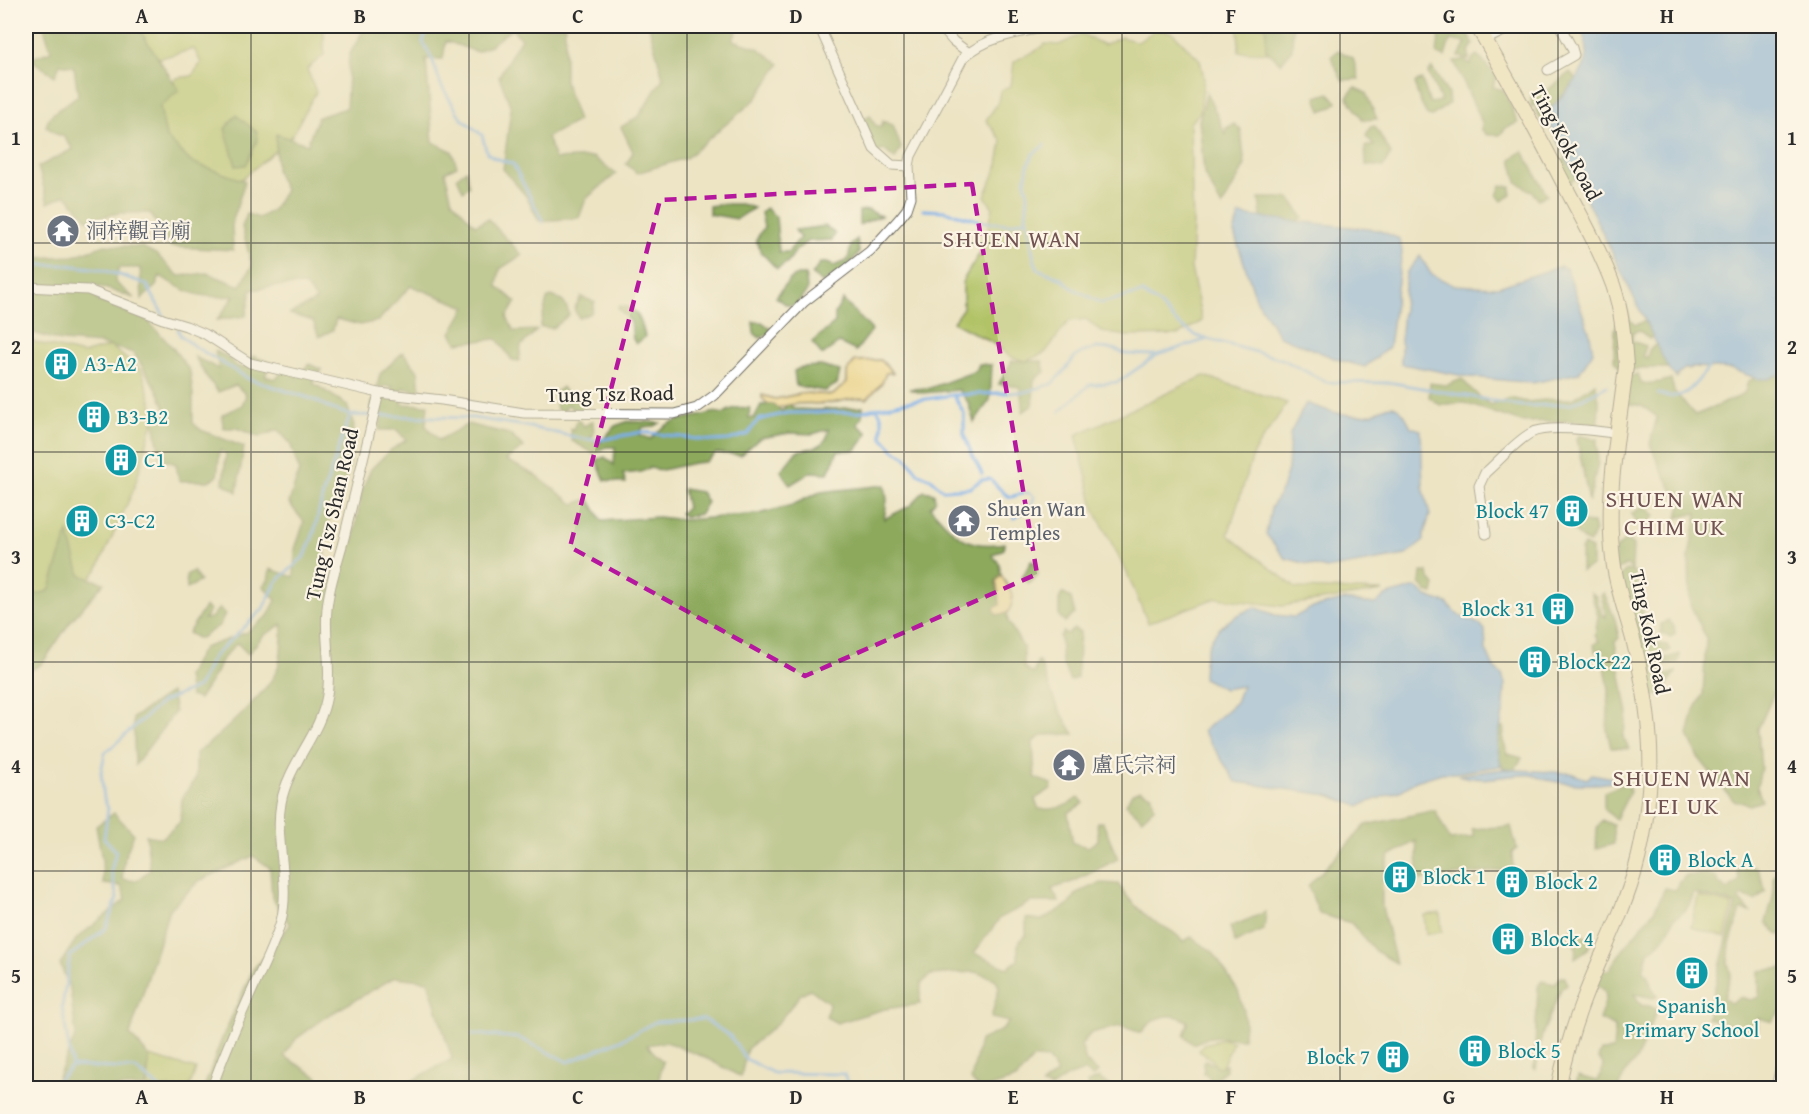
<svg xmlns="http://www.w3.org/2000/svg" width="1809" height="1114" font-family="'Gentium Book Plus','Noto Serif TC',serif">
	<rect width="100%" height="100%" fill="#fcf5e5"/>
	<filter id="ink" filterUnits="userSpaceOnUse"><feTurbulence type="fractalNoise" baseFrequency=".0167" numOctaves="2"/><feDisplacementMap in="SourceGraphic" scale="12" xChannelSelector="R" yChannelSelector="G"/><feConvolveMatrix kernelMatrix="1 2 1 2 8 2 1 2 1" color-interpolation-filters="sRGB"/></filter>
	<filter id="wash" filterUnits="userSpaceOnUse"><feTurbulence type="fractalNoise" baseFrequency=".008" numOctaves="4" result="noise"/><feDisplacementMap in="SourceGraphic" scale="24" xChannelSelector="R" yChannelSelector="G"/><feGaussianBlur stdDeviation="1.35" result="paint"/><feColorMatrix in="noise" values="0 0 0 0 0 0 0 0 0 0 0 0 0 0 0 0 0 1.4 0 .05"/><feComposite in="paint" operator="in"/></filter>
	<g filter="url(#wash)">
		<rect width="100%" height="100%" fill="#ede4c4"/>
		<path fill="#b1c366" stroke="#6e7748" stroke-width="1.5" d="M118,26H324V55L307,69L316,92L291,137L224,194L162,170L145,109L176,78L192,76L201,63L194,49L146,62Z
			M1238,26H1287V53L1239,52Z
			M1155,30L1172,32L1200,60L1204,78L1200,112L1190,123L1193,225L1191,268L1202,321L1178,335L1127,336L1102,332L1086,319L1069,321L1045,353L1026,361L1011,357L991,342L953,322L963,308V280L982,250L993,208L985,196L998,165L1002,141L986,120L998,103L1000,91L1011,86L1014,62C1025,54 1035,54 1045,44L1059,45L1082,34L1104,45L1121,37L1138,42Z
			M26,340L83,354L110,346L142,371L155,414L134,489L97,570L29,649L26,644V503L31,484L29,474L33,468L26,448Z
			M1204,376L1287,403L1254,452L1228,535L1296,588L1383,591L1282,606L1216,598L1148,623L1127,573L1095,511L1076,435Z
			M1698,896L1733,905L1725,937L1691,927Z
			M1440,913L1442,932L1426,934L1424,915Z
			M1224,1039L1233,1042L1220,1071L1211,1059L1199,1051L1203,1044Z
			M149,1056L196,1069L189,1088H147Z"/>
		<path fill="#8ca95b" stroke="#5c6a43" stroke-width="1.5" d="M41,26H137L179,90L160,107L166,137L191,162L245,181L232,223L233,250L171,247L150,213H119L88,220L66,195L48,203L38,167L73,149L63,136L56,134L46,126L50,116L78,95L74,67L60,64L55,76L30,59L51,51L44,28Z
			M366,26H565V82L578,121L547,137L555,159L593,157L616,174L586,199L579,218L539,221L526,196L503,169L511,108L499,76L521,38L512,29L489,46L477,52L446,41L443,59H426L433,142L452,151L457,166L445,172L452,200L475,225L488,219L522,255L500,269L497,286L516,302L507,317L514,331L537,330L521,346L519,361L512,360L497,339L457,343L451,333L466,307L411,286L378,321L360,325L336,319L333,330L319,337L313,321L290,314L317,300L304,285L276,286L251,290L246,316L217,320L234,296C202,299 187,294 160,276L156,286L142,299L140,268H119L115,282L134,298L98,286L97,300L146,319L173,348L190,371L193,395V423L201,430L244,447L237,492L223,483L226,454L220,450L217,477L208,481H179L176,464L161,459L152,413L166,411L159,393L134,353L100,344L61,341L26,331V254L32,258L73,256L105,245L142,247L156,254L179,276L207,273L240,286L252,266L242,227L247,214L259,218L273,210L285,190L276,171V134L307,144L318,117L346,108L349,55Z
			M649,26H766L761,28L739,26L733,40L758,48L780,64L756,99L686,158L637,173L626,164L633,152L621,127L639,116L663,78Z
			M1266,26H1293L1292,49L1281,64L1266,50Z
			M1434,26H1463L1474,44L1469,51V60L1459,56L1466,43L1450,40L1445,57L1437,54L1439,35Z
			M1338,50L1353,58L1359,79L1342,80L1331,57Z
			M1477,55L1496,75L1493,87L1504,90L1518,123L1507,127L1500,135H1487L1482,130V123L1454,61L1465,60L1470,65L1473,58Z
			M1432,68L1448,94L1449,104L1432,116L1427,115C1421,104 1416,95 1415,82L1422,80L1430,103L1441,101L1428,73Z
			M1570,72L1576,80L1557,106L1550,109L1545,102L1531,107V97L1541,95Z
			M1355,87L1366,93L1377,119L1363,120L1347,97Z
			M1207,92L1226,136V128L1234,124L1241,130L1245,165L1222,207L1204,174L1199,120Z
			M1329,93L1337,102L1332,107L1321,111L1316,97Z
			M1547,107L1552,111L1554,120L1545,126L1535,109Z
			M236,115L257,132V141L246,165L236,166L225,129Z
			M870,115L875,125L881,127L883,121L893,125L901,148L895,159L884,150L875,153L859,124Z
			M1375,126L1391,154L1383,167L1366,165L1365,146H1374L1366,136L1370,127Z
			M1523,151L1547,195L1538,199L1532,192L1517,182L1511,159Z
			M1566,158L1579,161L1585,171L1568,184L1557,164Z
			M466,170L469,186L463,191L457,177Z
			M1501,185L1511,187V195L1502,201L1497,195Z
			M1259,198H1290L1303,218L1283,227L1262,226Z
			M724,204H741L754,208L737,219L709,214V206Z
			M766,208L776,217L779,252H788L800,238L795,230L826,226L835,234L832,240L808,241L796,250L788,262L777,269L761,252L756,240L764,227L761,213Z
			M868,210L881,216L859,225V211Z
			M857,239L859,252L849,265L823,283L812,275L820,263H827L834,266L848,260L851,245Z
			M797,275H806L807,291L795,306L787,305L776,297L789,280Z
			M552,296C562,300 567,303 569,315L553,328L540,327L547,299Z
			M581,297L595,302L591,313L579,318L574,309Z
			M843,300L872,330L856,351L839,343L822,355L812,342L835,323V313Z
			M1625,305L1630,320L1635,325L1648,320L1658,334L1649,339L1639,330L1633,333L1632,341L1646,346L1643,356L1647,358L1649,350L1658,343L1669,368H1642L1623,372L1614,361L1615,329Z
			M620,306C638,306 642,323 645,337L636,344L633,339L631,322L618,308Z
			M753,322H762L770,328V334L760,338L754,333Z
			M215,351L226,356L238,367H246L253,356L271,363L265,376L275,379L289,366L296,377L309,364L322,370L313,383L347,405L354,425L350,466L338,504L326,526L324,597L353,542L362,490L371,469L389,451L406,440L397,430H379L383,413L371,409L372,401L389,397L393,386L377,387L380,374L403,352L418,371L420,391L402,388V404L428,405L426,426L439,440L468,424L509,434L524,447L506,460L535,475L574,504L589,499L602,521L658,517L685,520L759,514L792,505L820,492L885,485L887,500L884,519L910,506L924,491L934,493L935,501L930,507C955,534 965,550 1005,543L1004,549L992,555L999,563L1001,575L996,581L1000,605L996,615L1007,613L1008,621L1024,649V667L1033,674L1038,661L1041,665L1056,704L1074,734L1043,735L1033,742L1035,778L1052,784L1051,789L1035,799L1039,809C1055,810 1066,807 1079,797L1084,803L1068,813L1073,843L1088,847L1098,840L1097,822H1103L1118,859L1075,881L1052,889L1059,902H1031L1000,918L974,953L1007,968L1018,960V943L1026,935V918L1042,920L1068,905L1078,892L1101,883L1118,884C1128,899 1138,910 1152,920C1164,928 1175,930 1183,942L1191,937L1213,952L1238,991L1244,1011L1245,1026L1243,1039L1210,1037L1193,1044L1184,1036L1188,1022C1172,1010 1152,1017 1141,1033L1121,1026L1091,1033L1081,1045L1086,1062L1098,1072L1093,1077L1084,1071L1067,1077L1051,1088L1042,1085L1057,1073L1048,1059L1034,1058L1016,1079L988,1088H979L971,1080L980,1040L1002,1030L1009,1022L991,1018L999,987L995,979L975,972L931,975L921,984L920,1004L885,1009L837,1023L826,1017L829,1003L810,989L801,994L776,1025L747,1049L741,1077L704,1057L666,1042L647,1045L663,1062L657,1088H399L452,1059L428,981L395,977L329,1015L296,1039L284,1056L318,1077L324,1088H204L221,1041L253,969L290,925L272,898L270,868L253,856L199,881L169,910L130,1035L149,1056L146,1087L53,1088L76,1035L70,989L60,964L77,938L126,899L121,886L103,884L102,860L96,826L114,813L134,834L125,857L122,879L136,881L150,870L146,835L162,838L180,822L182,798L196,778V753C216,739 268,692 277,670C282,658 282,637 282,624L263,636L248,654L237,643L220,662L217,671L199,699L190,696L187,676L203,648L245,633L268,616L276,600L263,586L268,581L270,569L294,577L295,549L304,522L289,503L299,470L290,443L278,430L259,437L236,428H223L222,415L242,405L246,395L236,385L218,392L206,376L195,357L219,369Z
			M1012,361H1042L1045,372L1034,380L1033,405L1023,412L1020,387L999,384Z
			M979,364L992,365L990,400L974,422L968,402L959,390L921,393L909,389L930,388L976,371Z
			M821,366L840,371L837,384L825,391L796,386L794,371L802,367Z
			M1773,372L1783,373V686L1774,694L1758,729L1761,768L1757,787L1762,801L1750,805L1733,800L1697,756L1688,735L1693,714L1703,694L1706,638L1690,604L1689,556L1697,513L1677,518L1681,506L1661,469L1650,444L1657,417L1642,406L1624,403L1622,378L1638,374L1642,384L1660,382L1671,379L1674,391L1695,415L1736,398L1745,392L1748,381Z
			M1462,379L1472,390L1490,405L1510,398L1527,402L1553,399H1573L1595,383L1599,400L1598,424L1574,421L1521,422L1464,403L1440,405L1429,397L1430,383L1447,385Z
			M562,387L567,394C577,394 582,402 585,411L574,412L568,404L563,412L557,410L554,393Z
			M789,403L794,409L818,410L863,407L862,418L857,424L868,433L856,450L838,451L828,473L811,472L790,485L781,471L797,451C812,448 827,448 829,429L813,434L790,433L760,438L741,455L716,453L705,462L694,463L662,470L649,468L641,472L623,474L626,483L605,480L596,460L605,457L614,465L615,447H607L593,453L572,441L570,428L573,429L578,419L584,426L593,421L594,435L590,437L600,443L615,426L629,421L660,423L655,426L643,427L640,435L651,439C668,419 680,420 704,415C712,413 716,411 723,414C733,407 738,407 750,408L749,418H754L761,405L773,404L782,411Z
			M1579,435L1597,439L1598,463L1589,502L1577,439Z
			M683,489L701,492L707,502L700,514L685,517L680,513L687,508Z
			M1642,507L1648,508L1655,516L1646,525L1638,524L1631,514Z
			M1583,522L1593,523L1595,531L1590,543L1583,540L1571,528Z
			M68,532L80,575L104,583L71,621L42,664L26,673V597L49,591Z
			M1625,540L1633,544L1632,570L1627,565L1614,571L1615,550Z
			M1584,545L1592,549V566L1581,571V550Z
			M1031,561L1037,563L1038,576L1029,583L1022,578Z
			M1626,570L1635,572L1648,638L1643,641V643L1668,645L1671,650L1666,652L1659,651V656L1667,658L1680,654L1678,662L1668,663L1659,668L1667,675L1676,672L1660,695H1651L1645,678L1619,577Z
			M193,571L200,581L187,589L186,575Z
			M1421,572H1428L1429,578L1435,585L1433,594L1426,592L1420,583Z
			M1062,593L1071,598L1075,614L1065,622L1059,616V600Z
			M1591,593L1596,596L1602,615L1606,617L1601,595L1604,593L1615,619L1619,638L1615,642L1628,714L1623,737L1629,749L1611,748L1607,731L1609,690L1602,649L1595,652L1594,644L1599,641L1595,635L1598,616Z
			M205,607L210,610L204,619L211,618L219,608L225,614L220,625L199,639L188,633Z
			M1669,621L1674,626L1675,634L1671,637L1661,633V624Z
			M1074,629L1080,632L1077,678L1070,681L1062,662L1060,636L1063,632L1067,634Z
			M171,692L175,712L135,765L133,718Z
			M1495,727H1504L1503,741L1508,754L1522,758L1512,774L1506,772L1493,753Z
			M1628,782L1630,792L1616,819L1604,810V792Z
			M1140,790L1152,795L1154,808L1142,819L1126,804L1132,793Z
			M1435,810L1450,840L1474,837L1472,829L1511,826L1517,849L1512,852L1513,869L1419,880L1416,841L1389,856L1382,884V907L1396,963L1375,951L1351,923L1319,914L1308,886L1366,825Z
			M1602,820L1613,825L1614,844L1596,849L1597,828Z
			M1783,865V876L1779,887L1783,888L1781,919L1783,921V934L1778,935L1766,922L1773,897V878L1780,866Z
			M1737,867H1757L1766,891L1755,901L1741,895L1739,900L1750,912L1741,910L1730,944L1728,963L1731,974L1724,998L1731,1004L1741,997L1751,1000L1759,997V971L1783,968V1007L1772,1022L1758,1018V1029L1732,1026L1707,1018L1736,904L1694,893C1690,905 1685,914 1673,919C1670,932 1660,945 1648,952L1643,971L1647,974L1652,988L1657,995L1654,998L1634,994L1641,1005L1650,1006L1657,1010L1636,1061L1627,1070L1618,1088H1575L1578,1076L1598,1081L1602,1071L1603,1064L1598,1058L1601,1051L1613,1050L1615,1027L1599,1019L1606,999L1605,991L1589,977L1592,970H1609L1623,949L1654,911L1665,888L1674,890L1685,876L1706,874L1716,877L1719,883L1728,890L1739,881Z
			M1266,912L1264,930L1235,943L1230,927Z
			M1571,929H1576L1585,937L1592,941L1588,949L1575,958L1576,948L1568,934Z
			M1560,977H1565L1567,984L1561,989L1542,1035L1536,1069L1534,1068L1538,986L1542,981L1555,984Z
			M1205,1060L1219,1067L1226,1065V1070L1212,1081L1204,1073L1203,1062Z
			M1099,1078L1112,1088H1090L1087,1083Z"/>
		<path fill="#eeda9e" stroke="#8c8264" stroke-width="1.5" d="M881,360L893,373H886L882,383L867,399C855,396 843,402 830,403C812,405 795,401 778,408L773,404H768L762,398V395L775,399L804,393L833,395L847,382V371L855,361Z
			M1001,575C1010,589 1018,599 1007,613L996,615L994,608L1000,605L996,581Z"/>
		<path fill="#7bafe8" stroke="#536d8a" stroke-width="1.5" d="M1580,26H1783V375H1776L1769,379H1758L1731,369L1693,367L1688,370L1686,368L1679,373L1676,378L1668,368L1545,114C1559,100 1587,73 1587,53C1587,43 1583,34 1580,26Z
			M1239,215L1378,230L1400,239L1402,252L1389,347L1365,367L1339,360L1279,336L1256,299L1234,233Z
			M1420,256L1431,274L1453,285L1498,287L1561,266L1567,269L1590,334L1593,352L1579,373L1533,383L1469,377L1401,364V333L1406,273Z
			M1306,403C1327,411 1347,418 1371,414C1378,413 1384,405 1393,406C1403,409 1407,419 1411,427L1421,430L1423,486L1430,515L1424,534V541L1406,555L1326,569L1285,558L1266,534L1271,508L1282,489L1288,469L1290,434Z
			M1416,587L1427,597L1447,603L1458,615L1481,625L1485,630L1486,650L1494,668L1502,675L1505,684L1504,709L1497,745L1501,766L1455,773H1442L1416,781L1402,790L1358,806L1328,795L1236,782L1203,731L1236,702L1242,686L1224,689L1203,678C1203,638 1219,622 1255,607L1275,615L1295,617L1309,609L1343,600L1375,604L1385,596Z
			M1503,769L1570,773L1587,779L1592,774L1614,778L1613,782C1592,786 1567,784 1547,780C1540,779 1535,775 1529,775C1501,774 1488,784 1458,775Z"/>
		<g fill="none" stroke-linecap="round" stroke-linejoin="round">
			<path stroke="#7bafe8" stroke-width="3" d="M428,26L423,42L432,59L441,85L461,118L482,135L487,153L495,158L513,164L543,222
				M1045,145L1033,154L1028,165L1025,182L1028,195L1026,215L1034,259L1038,269L1062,279L1072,288L1101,303L1142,293L1159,304L1179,325L1197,336L1282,359L1326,382L1394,383L1523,406L1571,404L1607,386
				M923,210L944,211L986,222L1009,224L1027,219
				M26,265H66L100,269L138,281L147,285L163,315
				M178,329L180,335L194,346L249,379L312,399L332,409L350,415L473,418L525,426L584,439L600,440L642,432L713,441L729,440L748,434L758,420L787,413L858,412L906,402L954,395L1025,392L1052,384L1066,369L1074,358L1081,353L1096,348L1113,349L1126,354L1157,355
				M1658,394C1685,402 1692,388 1708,368
				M954,396L964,413V434L970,450L982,474
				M877,409C885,418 881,425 882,437L894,450L906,457L918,473L930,478L943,490L970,488L981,480L990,479L1004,493L1010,497C1018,496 1028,488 1034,497L1032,505L1014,518
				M1060,411L1089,385L1118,382L1157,355L1208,339
				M473,1034L519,1038L568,1062L623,1039L655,1022L704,1019L730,1036L746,1059L773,1073L844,1074L849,1088
				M72,1066L136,1069L159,1088
				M50,1088L72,1066L62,1007L70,956L106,928L117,898L111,871L116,851L104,838L108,808L104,799L101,772L105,753L162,702L198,687L213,657L263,609L277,581L305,556L314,533L323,494L350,415"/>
		</g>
	</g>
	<g filter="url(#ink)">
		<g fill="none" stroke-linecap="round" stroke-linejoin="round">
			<defs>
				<path id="minor" d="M819,26L874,149L892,165L909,166
					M940,26L953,41L969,53
					M1485,40L1514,26
					M1548,70L1574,55L1572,48L1560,26
					M26,287L88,290L163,319L186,326L205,334L250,363L379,393L442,400L524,413L674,414L697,408L715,395L804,302L870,251L899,219L907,209L911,197L909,166L911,156L963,58C988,35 1023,32 1055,26
					M1486,534L1479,486L1485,473C1499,461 1516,441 1531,433C1548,424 1598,431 1619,434
					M212,1088C224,1052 240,1018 255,984C265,963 275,942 281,921C291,882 274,842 281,803C288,764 321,734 327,695C332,666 324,638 327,609C329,584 338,562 344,538C356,490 367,441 379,393
					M1774,1088L1777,1084L1784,1048"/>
				<path id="secondary" d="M1477,26C1508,78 1537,132 1565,186C1582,218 1600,250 1613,285C1622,311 1624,338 1626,366C1619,429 1605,495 1613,559C1616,588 1627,615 1634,643C1644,684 1652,735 1650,777C1648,807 1644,838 1636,867C1623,914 1600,956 1583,1001C1572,1030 1564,1059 1558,1088"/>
			</defs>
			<use href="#minor" stroke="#6f6c61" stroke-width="11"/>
			<use href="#secondary" stroke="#6f6c61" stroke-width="16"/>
			<use href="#minor" stroke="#fff" stroke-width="9"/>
			<use href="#secondary" stroke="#f7e8c3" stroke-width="14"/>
		</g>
	</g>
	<path d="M0 0H1809V1114H0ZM972,184L1037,574L805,676L570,547L660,200Z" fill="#ede4c4" fill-opacity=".55" fill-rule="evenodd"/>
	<path fill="none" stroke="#b5179e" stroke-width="4.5" stroke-dasharray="12 8" stroke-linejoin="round" d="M972,184L1037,574L805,676L570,547L660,200Z"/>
	<path fill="none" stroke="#2b2b2b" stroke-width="1.5" stroke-opacity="0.55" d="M251,26V1088M469,26V1088M687,26V1088M904,26V1088M1122,26V1088M1340,26V1088M1558,26V1088M26,243H1784M26,452H1784M26,662H1784M26,871H1784"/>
	<defs>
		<symbol id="temple-disc" viewBox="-11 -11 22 22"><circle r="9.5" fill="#6b7280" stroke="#fcf5e5"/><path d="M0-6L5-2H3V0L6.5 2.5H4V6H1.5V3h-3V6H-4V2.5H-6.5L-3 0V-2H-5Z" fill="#fff"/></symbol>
		<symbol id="building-disc" viewBox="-11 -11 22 22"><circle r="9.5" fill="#0f9aa8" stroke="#fcf5e5"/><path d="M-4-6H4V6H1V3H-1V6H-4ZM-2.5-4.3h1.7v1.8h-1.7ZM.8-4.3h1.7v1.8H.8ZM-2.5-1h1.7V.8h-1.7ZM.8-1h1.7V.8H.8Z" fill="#fff"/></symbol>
	</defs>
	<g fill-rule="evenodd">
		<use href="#temple-disc" x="44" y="212" width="38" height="38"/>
		<use href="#building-disc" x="42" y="345" width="38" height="38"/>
		<use href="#building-disc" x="75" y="398" width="38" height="38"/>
		<use href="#building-disc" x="102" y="441" width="38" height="38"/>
		<use href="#building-disc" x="1553" y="492" width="38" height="38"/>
		<use href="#building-disc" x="63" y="502" width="38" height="38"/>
		<use href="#temple-disc" x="945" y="502" width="38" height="38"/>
		<use href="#building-disc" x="1539" y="590" width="38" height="38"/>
		<use href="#building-disc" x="1516" y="643" width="38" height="38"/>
		<use href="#temple-disc" x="1050" y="746" width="38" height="38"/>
		<use href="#building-disc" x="1646" y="841" width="38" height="38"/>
		<use href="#building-disc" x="1381" y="858" width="38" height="38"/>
		<use href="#building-disc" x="1493" y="863" width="38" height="38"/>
		<use href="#building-disc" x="1489" y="920" width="38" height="38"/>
		<use href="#building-disc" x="1673" y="954" width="38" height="38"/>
		<use href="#building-disc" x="1456" y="1032" width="38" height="38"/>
		<use href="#building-disc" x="1374" y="1038" width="38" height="38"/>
	</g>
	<g text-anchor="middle" stroke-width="4.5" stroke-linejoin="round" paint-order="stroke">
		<g font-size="21" fill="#2b2b2b" stroke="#fcf5e5">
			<text transform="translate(1566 143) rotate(62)" y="7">Ting Kok Road</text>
			<text transform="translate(610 394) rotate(-1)" y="7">Tung Tsz Road</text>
			<text transform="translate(332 514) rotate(-77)" y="7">Tung Tsz Shan Road</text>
			<text transform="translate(1650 632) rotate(78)" y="7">Ting Kok Road</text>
		</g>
		<g font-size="21" fill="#5b616d" stroke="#fcf5e5" text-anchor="start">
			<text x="86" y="238">洞梓觀音廟</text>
			<text x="987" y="516">Shuen Wan<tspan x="987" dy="24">Temples</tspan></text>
			<text x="1092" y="772">盧氏宗祠</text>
		</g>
		<g font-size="21" fill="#0d838f" stroke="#fcf5e5" text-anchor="start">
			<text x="84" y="371">A3-A2</text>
			<text x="117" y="424">B3-B2</text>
			<text x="144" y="467">C1</text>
			<text x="1549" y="518" text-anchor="end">Block 47</text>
			<text x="105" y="528">C3-C2</text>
			<text x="1535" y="616" text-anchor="end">Block 31</text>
			<text x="1558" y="669">Block 22</text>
			<text x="1688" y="867">Block A</text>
			<text x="1423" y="884">Block 1</text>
			<text x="1535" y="889">Block 2</text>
			<text x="1531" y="946">Block 4</text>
			<text x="1692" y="1013" text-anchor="middle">Spanish<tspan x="1692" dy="24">Primary School</tspan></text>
			<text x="1498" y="1058">Block 5</text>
			<text x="1370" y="1064" text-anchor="end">Block 7</text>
		</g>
		<g font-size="24" letter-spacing="1.5" fill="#715352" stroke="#fcf5e5">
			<text x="1012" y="247">SHUEN WAN</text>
			<text x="1675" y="507">SHUEN WAN<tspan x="1675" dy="28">CHIM UK</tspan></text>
			<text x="1682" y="786">SHUEN WAN<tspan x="1682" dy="28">LEI UK</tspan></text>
		</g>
	</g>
	<rect width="1809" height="1114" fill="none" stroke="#fcf5e5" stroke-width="66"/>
	<rect x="33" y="33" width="1743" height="1048" fill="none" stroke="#2b2b2b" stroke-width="2"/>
	<g font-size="20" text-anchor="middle" font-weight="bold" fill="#2b2b2b">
		<text x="142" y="23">A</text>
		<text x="360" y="23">B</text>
		<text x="578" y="23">C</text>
		<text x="796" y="23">D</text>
		<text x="1013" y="23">E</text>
		<text x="1231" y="23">F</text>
		<text x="1449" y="23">G</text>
		<text x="1667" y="23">H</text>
		<text x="16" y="145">1</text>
		<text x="1792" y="145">1</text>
		<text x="16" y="354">2</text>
		<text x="1792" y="354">2</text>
		<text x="16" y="564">3</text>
		<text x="1792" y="564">3</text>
		<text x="16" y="773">4</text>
		<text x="1792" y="773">4</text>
		<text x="16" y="983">5</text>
		<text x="1792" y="983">5</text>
		<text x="142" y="1104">A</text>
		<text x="360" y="1104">B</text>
		<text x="578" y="1104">C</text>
		<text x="796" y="1104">D</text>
		<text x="1013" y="1104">E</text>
		<text x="1231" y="1104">F</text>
		<text x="1449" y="1104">G</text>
		<text x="1667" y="1104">H</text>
	</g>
</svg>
